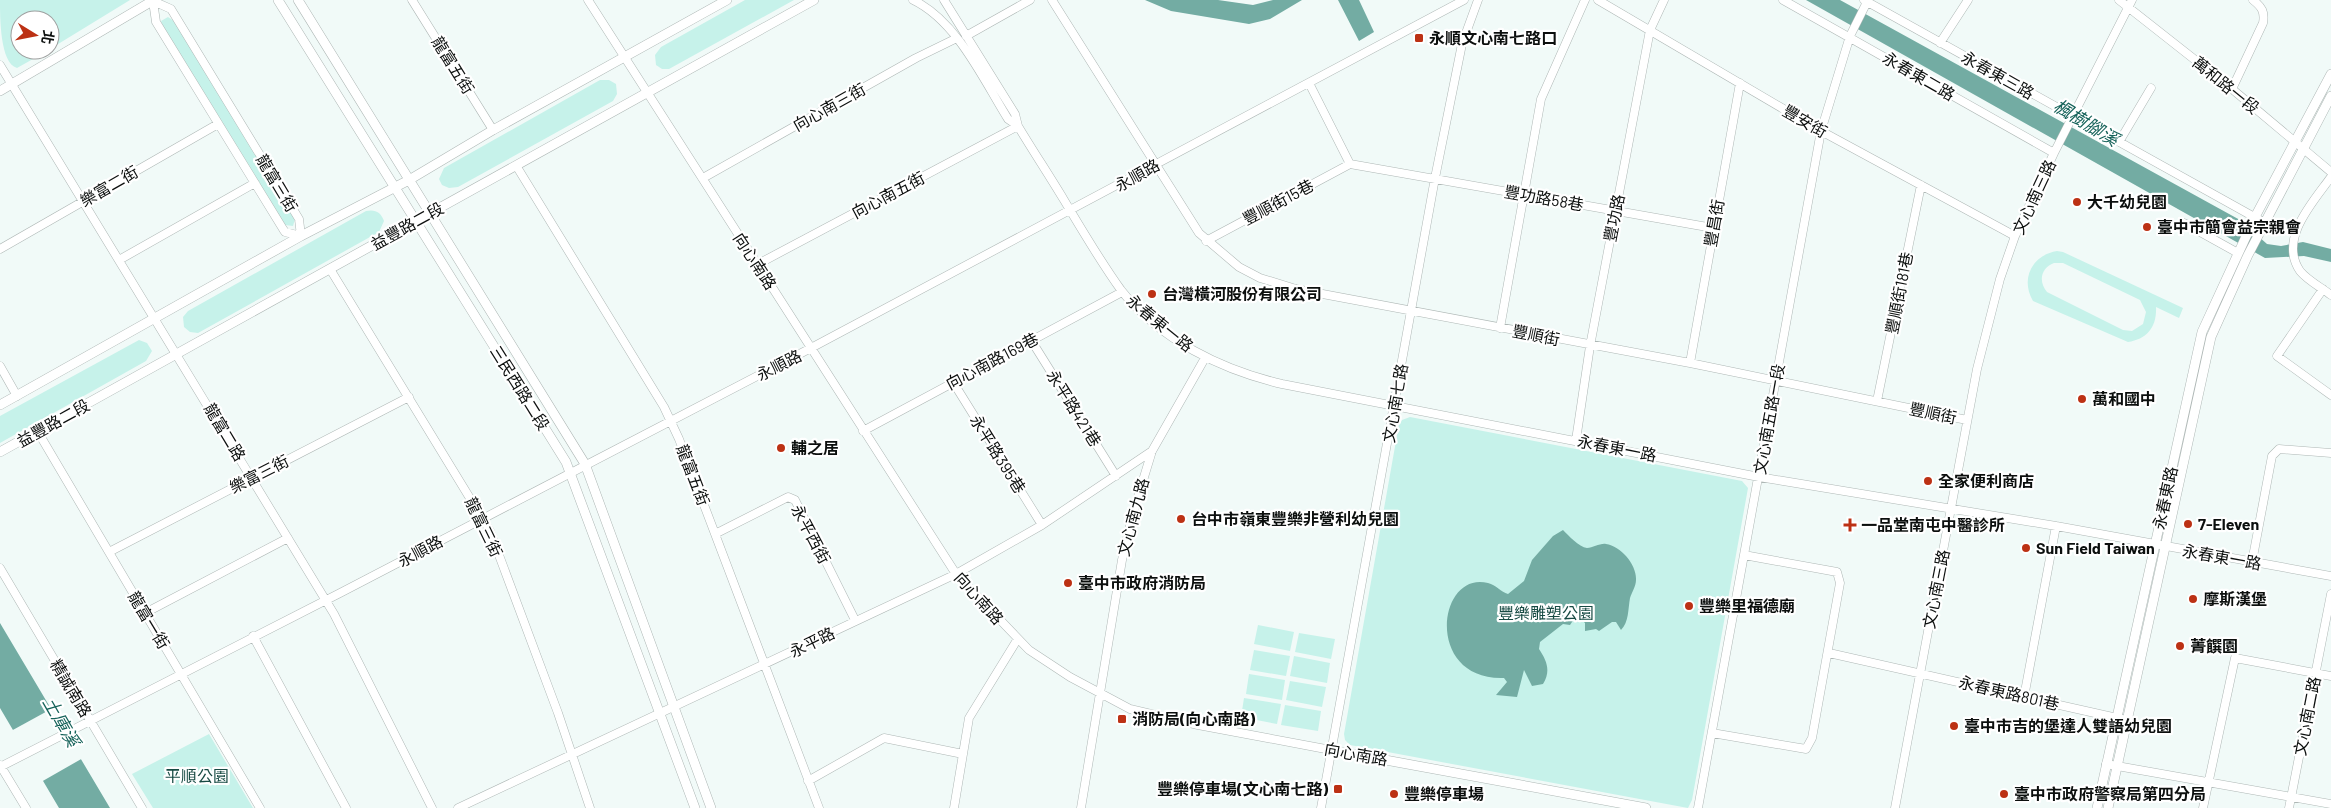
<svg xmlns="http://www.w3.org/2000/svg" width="2331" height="808" font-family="Barlow,'Noto Sans TC',sans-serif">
	<rect width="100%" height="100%" fill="#f1faf8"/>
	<path fill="#c6f2ea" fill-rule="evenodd" d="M0,0H130L50,49V20H20V50H49L17,68C0,63 0,18 0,0Z
		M745,0H794L669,69H662L656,65L655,55L661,47Z
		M168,17L174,21L295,219L293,226L285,225L163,26L161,21Z
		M600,80H609L616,84L617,94L613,101L458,187L449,188L442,185L439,179L444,168Z
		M366,211C375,209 381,212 384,221L379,232L198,333L190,332L184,327L183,317L188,311Z
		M2057,251L2063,252L2183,308L2179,318L2156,307C2157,327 2147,339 2128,342L2033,301C2020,279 2032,255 2057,251ZM2054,263H2063L2140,300L2146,312L2143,324L2132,331L2123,330L2047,292C2038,281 2041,268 2054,263Z
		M139,340L147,343L152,351L146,361L0,443V416Z
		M1410,417L1742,481L1748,488L1692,800L1688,808L1350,745L1345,740L1344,734L1399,424L1402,420Z
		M1258,625L1294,632L1290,651L1254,644Z
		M1299,633L1335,639L1331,659L1295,652Z
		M1254,650L1290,656L1286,676L1250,670Z
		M1294,656L1330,663L1327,683L1290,676Z
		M1249,674L1285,680L1282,700L1246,694Z
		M1290,681L1326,687L1322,707L1286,700Z
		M1244,698L1281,704L1277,724L1241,717Z
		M1285,705L1321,711L1318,731L1281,725Z
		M209,734L253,808H153L132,774Z"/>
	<path fill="#73aca3" d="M1145,0H1218L1253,5L1273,0H1302L1270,19L1249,24L1171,11Z
		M1338,0H1359L1374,32L1359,41Z
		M1806,0H1840L2240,220L2267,244L2281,246L2303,242L2331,249V262L2304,256L2265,258Z
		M1563,530C1568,535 1579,547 1587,548C1593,548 1600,543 1606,544C1621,546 1637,565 1636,580C1636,586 1632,592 1630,598C1628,609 1629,622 1621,630L1616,622H1612L1599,631L1596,629L1585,631V623L1580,618L1574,619L1570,625L1563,624L1540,642L1539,649C1547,661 1551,671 1543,684L1532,686L1524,670L1517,697L1496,695L1507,682L1504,678C1424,681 1437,570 1488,583C1496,585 1501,592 1508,594L1524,581L1532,560L1553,536Z
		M0,623L110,808H59L0,708Z"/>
	<path fill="#f1faf8" d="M53,708L83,758L41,782L11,731Z"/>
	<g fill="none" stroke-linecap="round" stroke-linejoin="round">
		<defs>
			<path id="minor" d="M412,0L493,130
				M588,0L956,574L1029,650L1070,677L1130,709L1198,725L1331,750
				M913,0C957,21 983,79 1008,119L1018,126
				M944,0L1015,114L1018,126C1033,151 1049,175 1064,200C1082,230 1100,261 1121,290C1160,340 1222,370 1282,384L1759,477L2056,526L2331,576
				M1052,0L1199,233L1239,267L1260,278L1296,289L1690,363L1967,420
				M1598,0L1821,131L2015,236
				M1783,0L2054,153
				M1864,0L2265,223
				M2119,0L2232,89L2331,172
				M153,1L171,9L299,219L301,236L285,232L283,229L156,22Z
				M966,36L1030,0
				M1940,43L1968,0
				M0,65L334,614L432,808
				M1309,83L1350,164
				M2232,89L2263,23C2265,12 2262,7 2253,0
				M2119,142L2151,88
				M1350,164L1713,228
				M517,167L664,407L679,439L819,808
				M2331,177C2313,202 2278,239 2300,271C2307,280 2322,288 2331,295
				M703,178L916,58L957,38
				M2184,223L2238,253
				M1206,241L1350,164
				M0,249L218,124
				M119,260L255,183
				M758,264L1018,126
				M330,269L490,531L558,713L590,808
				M2323,289L2277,356L2331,395
				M1500,328L1541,99L1585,0
				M1031,340L1116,476
				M1690,363L1740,83
				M0,366L17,396
				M953,382L1042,525
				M1877,401L1921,185
				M863,431L1122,292
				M38,432L260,808
				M1576,440L1590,346L1650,30L1664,0
				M715,534L788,497L795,500L855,620
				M109,552L409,397
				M2252,562L2272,456L2279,449L2331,453
				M0,568L142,808
				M145,613L288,538
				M253,636L346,808
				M1829,653L2126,720
				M2024,697L2056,526
				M1712,733L1806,749L1812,738L1840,583L1837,572L1744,555
				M2106,764L2331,804
				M0,765L26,808
				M0,767L342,592L811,348L1464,0
				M808,781L884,738L963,754
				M458,808L956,574L1042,525L1152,451
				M954,808L969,718L1017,640
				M1081,808L1122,560L1133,513L1152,451L1205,358
				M1321,808L1435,178L1462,44L1478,0
				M1698,808L1821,131L1850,36L1868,0
				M1895,808L1977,369L2000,279L2015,236L2054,153L2132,0
				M2203,808L2235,658L2331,676
				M2289,808L2331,594"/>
			<path id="tertiary" d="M278,0L566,462L695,808
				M298,0L585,464L711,808
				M0,91L154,0
				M0,405L301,236L409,180L493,130L727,0
				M0,452L814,0
				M1331,750L1646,808
				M2097,808L2202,332L2255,217L2331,74
				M2108,808L2211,337L2248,255L2331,96"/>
		</defs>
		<use href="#minor" stroke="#aeb7b5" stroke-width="9"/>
		<use href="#tertiary" stroke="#aeb7b5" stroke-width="10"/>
		<use href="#minor" stroke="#fff" stroke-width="8"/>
		<use href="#tertiary" stroke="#fff" stroke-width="9"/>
	</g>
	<g fill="#bc3114" stroke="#fff" stroke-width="2">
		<rect x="1414" y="33" width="10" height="10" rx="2.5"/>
		<circle cx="2077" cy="202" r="5"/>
		<circle cx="2147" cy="227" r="5"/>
		<circle cx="1152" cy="294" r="5"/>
		<circle cx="2082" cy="399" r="5"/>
		<circle cx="781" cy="448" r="5"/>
		<circle cx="1928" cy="481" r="5"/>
		<circle cx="1181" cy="519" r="5"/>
		<circle cx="2188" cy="524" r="5"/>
		<path d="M1847.5 517.5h5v5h5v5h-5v5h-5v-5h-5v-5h5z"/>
		<circle cx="2026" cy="548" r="5"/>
		<circle cx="1068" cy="583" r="5"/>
		<circle cx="2193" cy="599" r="5"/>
		<circle cx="1689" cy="606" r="5"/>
		<circle cx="2180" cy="646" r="5"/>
		<rect x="1117" y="714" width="10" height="10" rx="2.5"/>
		<circle cx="1954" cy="726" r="5"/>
		<rect x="1333" y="784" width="10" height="10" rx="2.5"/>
		<circle cx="1394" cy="794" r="5"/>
		<circle cx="2004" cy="794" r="5"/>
	</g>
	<g text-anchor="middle" stroke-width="4.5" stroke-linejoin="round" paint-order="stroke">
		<g font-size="16" font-weight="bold" fill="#0c0f0e" stroke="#fff" text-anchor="start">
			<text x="1429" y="44">永順文心南七路口</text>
			<text x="2087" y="208">大千幼兒園</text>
			<text x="2157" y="233">臺中市簡會益宗親會</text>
			<text x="1162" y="300">台灣橫河股份有限公司</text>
			<text x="2092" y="405">萬和國中</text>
			<text x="791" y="454">輔之居</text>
			<text x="1938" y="487">全家便利商店</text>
			<text x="1191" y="525">台中市嶺東豐樂非營利幼兒園</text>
			<text x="2198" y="530">7-Eleven</text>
			<text x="1861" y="531">一品堂南屯中醫診所</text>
			<text x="2036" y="554">Sun Field Taiwan</text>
			<text x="1078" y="589">臺中市政府消防局</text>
			<text x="2203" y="605">摩斯漢堡</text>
			<text x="1699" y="612">豐樂里福德廟</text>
			<text x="2190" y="652">菁饌園</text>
			<text x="1132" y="725">消防局(向心南路)</text>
			<text x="1964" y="732">臺中市吉的堡達人雙語幼兒園</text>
			<text x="1328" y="795" text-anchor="end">豐樂停車場(文心南七路)</text>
			<text x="1404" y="800">豐樂停車場</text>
			<text x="2014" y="800">臺中市政府警察局第四分局</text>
		</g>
		<g font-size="16" fill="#0c0f0e" stroke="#fff">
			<text transform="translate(453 65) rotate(58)" y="6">龍富五街</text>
			<text transform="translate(1998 75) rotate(29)" y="6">永春東三路</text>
			<text transform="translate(1919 76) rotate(30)" y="6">永春東二路</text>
			<text transform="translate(2226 85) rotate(39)" y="6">萬和路一段</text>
			<text transform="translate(829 107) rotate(-29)" y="6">向心南三街</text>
			<text transform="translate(1805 121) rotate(30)" y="6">豐安街</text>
			<text transform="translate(1137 175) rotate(-29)" y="6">永順路</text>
			<text transform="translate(277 183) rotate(59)" y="6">龍富三街</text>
			<text transform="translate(109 186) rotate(-30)" y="6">樂富二街</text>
			<text transform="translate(888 195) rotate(-28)" y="6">向心南五街</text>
			<text transform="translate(2034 197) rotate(-65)" y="6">文心南三路</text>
			<text transform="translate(1544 198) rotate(10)" y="6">豐功路58巷</text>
			<text transform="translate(1278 202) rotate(-28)" y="6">豐順街15巷</text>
			<text transform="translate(1614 218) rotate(-79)" y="6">豐功路</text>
			<text transform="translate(1714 223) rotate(-80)" y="6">豐昌街</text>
			<text transform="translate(407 226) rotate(-29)" y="6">益豐路二段</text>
			<text transform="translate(755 261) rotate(57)" y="6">向心南路</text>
			<text transform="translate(1899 293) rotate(-79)" y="6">豐順街181巷</text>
			<text transform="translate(1160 323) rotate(39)" y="6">永春東一路</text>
			<text transform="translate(1536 335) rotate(11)" y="6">豐順街</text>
			<text transform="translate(992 361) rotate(-28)" y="6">向心南路169巷</text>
			<text transform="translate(779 365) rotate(-27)" y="6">永順路</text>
			<text transform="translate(520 388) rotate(58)" y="6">三民西路二段</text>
			<text transform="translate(1395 403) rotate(-80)" y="6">文心南七路</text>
			<text transform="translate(1074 408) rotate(58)" y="6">永平路421巷</text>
			<text transform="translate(1933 413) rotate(12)" y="6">豐順街</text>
			<text transform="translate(1769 419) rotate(-80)" y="6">文心南五路一段</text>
			<text transform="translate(53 423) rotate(-29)" y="6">益豐路二段</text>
			<text transform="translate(225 432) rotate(59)" y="6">龍富二路</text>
			<text transform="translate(1617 448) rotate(11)" y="6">永春東一路</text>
			<text transform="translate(998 454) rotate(58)" y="6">永平路395巷</text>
			<text transform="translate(259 474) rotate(-27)" y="6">樂富三街</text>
			<text transform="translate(693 475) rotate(69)" y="6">龍富五街</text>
			<text transform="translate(2165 498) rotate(-78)" y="6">永春東路</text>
			<text transform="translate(1133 517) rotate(-75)" y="6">文心南九路</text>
			<text transform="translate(484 527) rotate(64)" y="6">龍富三街</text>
			<text transform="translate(811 534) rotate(62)" y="6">永平西街</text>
			<text transform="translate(420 551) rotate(-28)" y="6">永順路</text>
			<text transform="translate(2222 557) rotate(10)" y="6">永春東一路</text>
			<text transform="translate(1936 589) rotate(-79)" y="6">文心南三路</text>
			<text transform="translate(979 598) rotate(48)" y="6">向心南路</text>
			<text transform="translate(149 620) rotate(59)" y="6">龍富一街</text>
			<text transform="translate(812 642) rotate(-26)" y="6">永平路</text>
			<text transform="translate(71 688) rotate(59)" y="6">精誠南路</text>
			<text transform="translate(2009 693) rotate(13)" y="6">永春東路801巷</text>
			<text transform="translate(2307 716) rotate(-79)" y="6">文心南二路</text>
			<text transform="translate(1356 754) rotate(10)" y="6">向心南路</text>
		</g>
		<g font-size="16" fill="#174a43" stroke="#fff">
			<text x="1546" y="619">豐樂雕塑公園</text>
			<text x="197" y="782">平順公園</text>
		</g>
		<g font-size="18" font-style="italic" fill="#16635a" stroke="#fff">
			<text transform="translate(2086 123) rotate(31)" y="6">楓樹腳溪</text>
			<text transform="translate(61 722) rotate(60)" y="6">土庫溪</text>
		</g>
	</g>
	<g transform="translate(35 35) rotate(100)"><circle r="24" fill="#ffffff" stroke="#9e9f9f"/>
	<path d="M0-4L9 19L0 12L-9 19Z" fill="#bc3114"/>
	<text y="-8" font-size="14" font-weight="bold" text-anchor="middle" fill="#0c0f0e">北</text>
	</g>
</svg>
